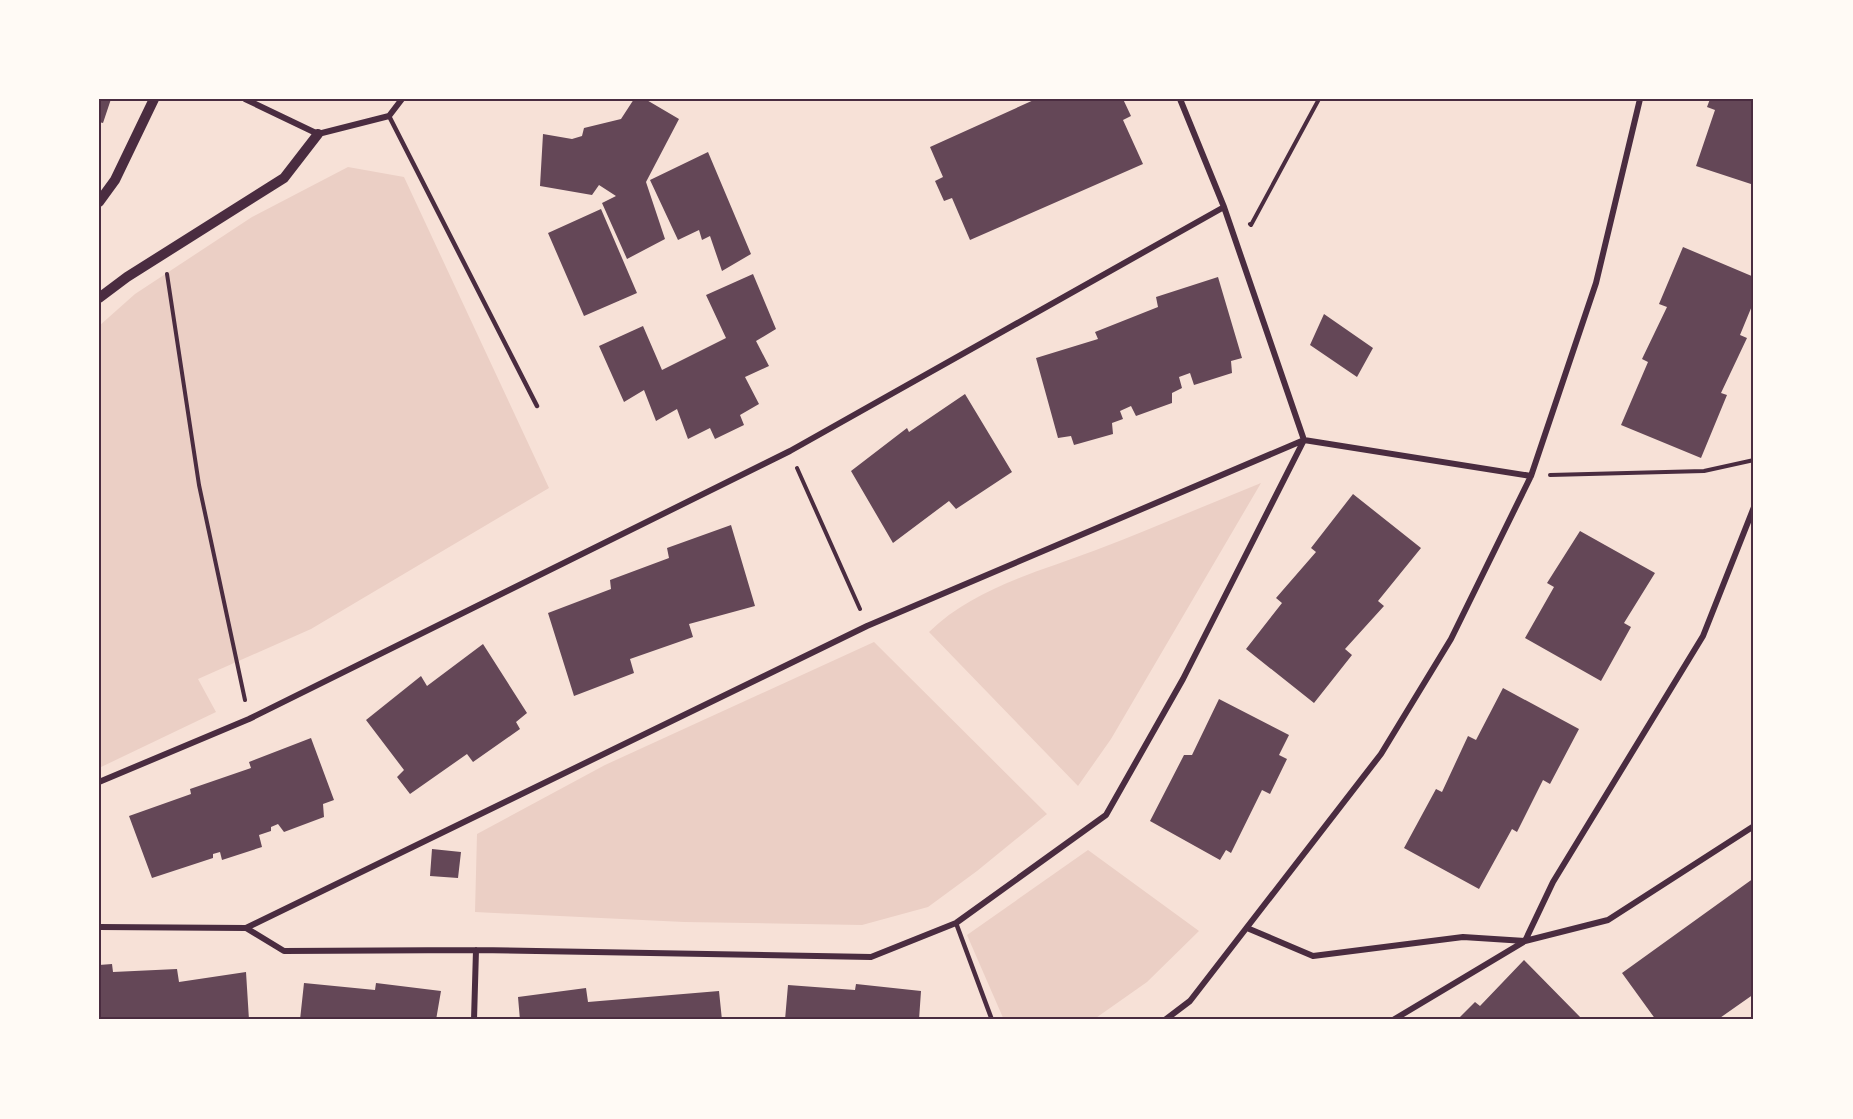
<svg xmlns="http://www.w3.org/2000/svg" width="1853" height="1119" font-family="'Fira Sans Condensed',sans-serif">
	<rect width="100%" height="100%" fill="#f7e1d7"/>
	<path fill="#ebcfc5" d="M348,167L404,177L549,488L311,629L198,679L216,712L99,768V326L135,294L252,217Z
		M1261,483L1111,739L1078,786L929,632C974,588 1038,572 1096,550C1151,529 1206,505 1261,483Z
		M874,642L1047,814L977,871L928,907L862,925L684,922L475,912L477,834L605,765Z
		M1088,850L1199,931L1147,982L1093,1020H1004L967,935Z"/>
	<path fill="#644757" d="M99,99H111L103,123L99,122Z
		M634,99H645L679,119L646,182L665,239L627,259L602,203L616,196L599,185L592,195L540,186L543,134L572,139L582,136L584,128L621,119Z
		M1036,99H1123L1131,116L1123,120L1143,164L970,240L952,198L944,201L935,181L943,177L930,147Z
		M1710,99H1754V185L1696,166L1715,110L1707,107Z
		M708,152L751,254L722,271L710,236L702,240L699,230L678,240L650,180Z
		M601,209L637,293L584,316L548,233Z
		M1683,247L1754,277V301L1740,335L1747,338L1721,393L1727,395L1701,458L1621,425L1648,362L1642,359L1667,307L1659,304Z
		M753,274L776,329L756,341L769,366L745,377L759,404L740,415L744,425L715,439L710,428L688,439L677,409L656,421L644,390L624,402L599,346L643,326L662,370L726,338L706,295Z
		M1218,277L1242,358L1231,361L1232,373L1194,385L1190,373L1179,377L1182,388L1172,393V403L1136,416L1131,406L1120,411L1123,419L1112,423L1113,434L1074,445L1071,436L1058,438L1036,358L1098,339L1095,332L1158,307L1156,297Z
		M1324,314L1373,348L1357,377L1310,345Z
		M965,394L1012,472L956,509L949,501L893,543L851,471L907,428L909,432Z
		M1353,494L1421,548L1378,601L1384,606L1345,649L1352,655L1314,703L1246,649L1282,603L1276,598L1316,552L1311,548Z
		M731,525L755,606L689,624L693,637L630,659L634,673L574,696L548,613L611,589L610,580L669,558L667,548Z
		M1580,531L1655,573L1624,623L1631,627L1601,681L1525,638L1554,587L1547,583Z
		M483,644L527,713L516,722L520,729L473,762L467,754L410,794L397,777L404,770L366,720L421,676L427,686Z
		M1503,688L1579,729L1550,784L1543,780L1517,832L1512,829L1479,889L1404,848L1436,789L1442,792L1468,736L1476,740Z
		M1219,699L1289,735L1279,755L1287,759L1270,794L1262,790L1231,853L1226,850L1220,860L1150,821L1184,755H1192Z
		M311,738L334,800L323,804L324,817L284,832L278,824L271,827V831L259,835L262,847L222,860L220,852L213,854V858L152,878L129,816L191,794L190,789L251,768L249,762Z
		M432,849L461,852L458,878L430,876Z
		M1754,878V994L1717,1020H1656L1622,973Z
		M1524,960L1582,1019L1457,1020L1475,1002L1480,1006Z
		M112,964L113,972L177,969L179,982L246,972L249,1020H99V965Z
		M304,983L375,990L376,983L441,991L436,1020H300Z
		M856,984L921,991L919,1020H785L788,985L855,990Z
		M586,988L588,1002L719,991L722,1020H520L518,997Z"/>
	<g fill="none" stroke-linecap="round" stroke-linejoin="round">
		<path stroke="#4a2c40" stroke-width="4" d="M1250,224L1251,225L1319,99
			M167,274L199,485L245,700
			M797,468L860,609
			M1550,475L1704,471L1754,460"/>
		<path stroke="#4a2c40" stroke-width="4.5" d="M389,116L537,406
			M956,923L992,1020"/>
		<path stroke="#4a2c40" stroke-width="6" d="M245,99L318,134L389,116L402,99
			M1180,99L1224,207L1304,440
			M1304,440L1531,476
			M99,782L249,719L790,451L1224,207
			M99,927L246,928L284,951L476,950L871,957L956,923L1106,815L1183,679L1304,440
			M246,928L867,626L1304,440
			M1247,928L1313,956L1463,937L1525,941L1553,882L1703,636L1754,507
			M474,1020L476,950
			M1165,1020L1190,1001L1381,754L1451,639L1531,476L1596,283L1640,99
			M1393,1020L1525,941L1608,920L1754,826"/>
		<path stroke="#4a2c40" stroke-width="10" d="M99,202L115,180L154,99
			M99,298L127,277L284,178L318,134"/>
	</g>
	<rect width="1853" height="1119" fill="none" stroke="#fffaf5" stroke-width="201"/>
	<rect x="100" y="100" width="1652" height="918" fill="none" stroke="#4a2c40" stroke-width="2"/>
</svg>
